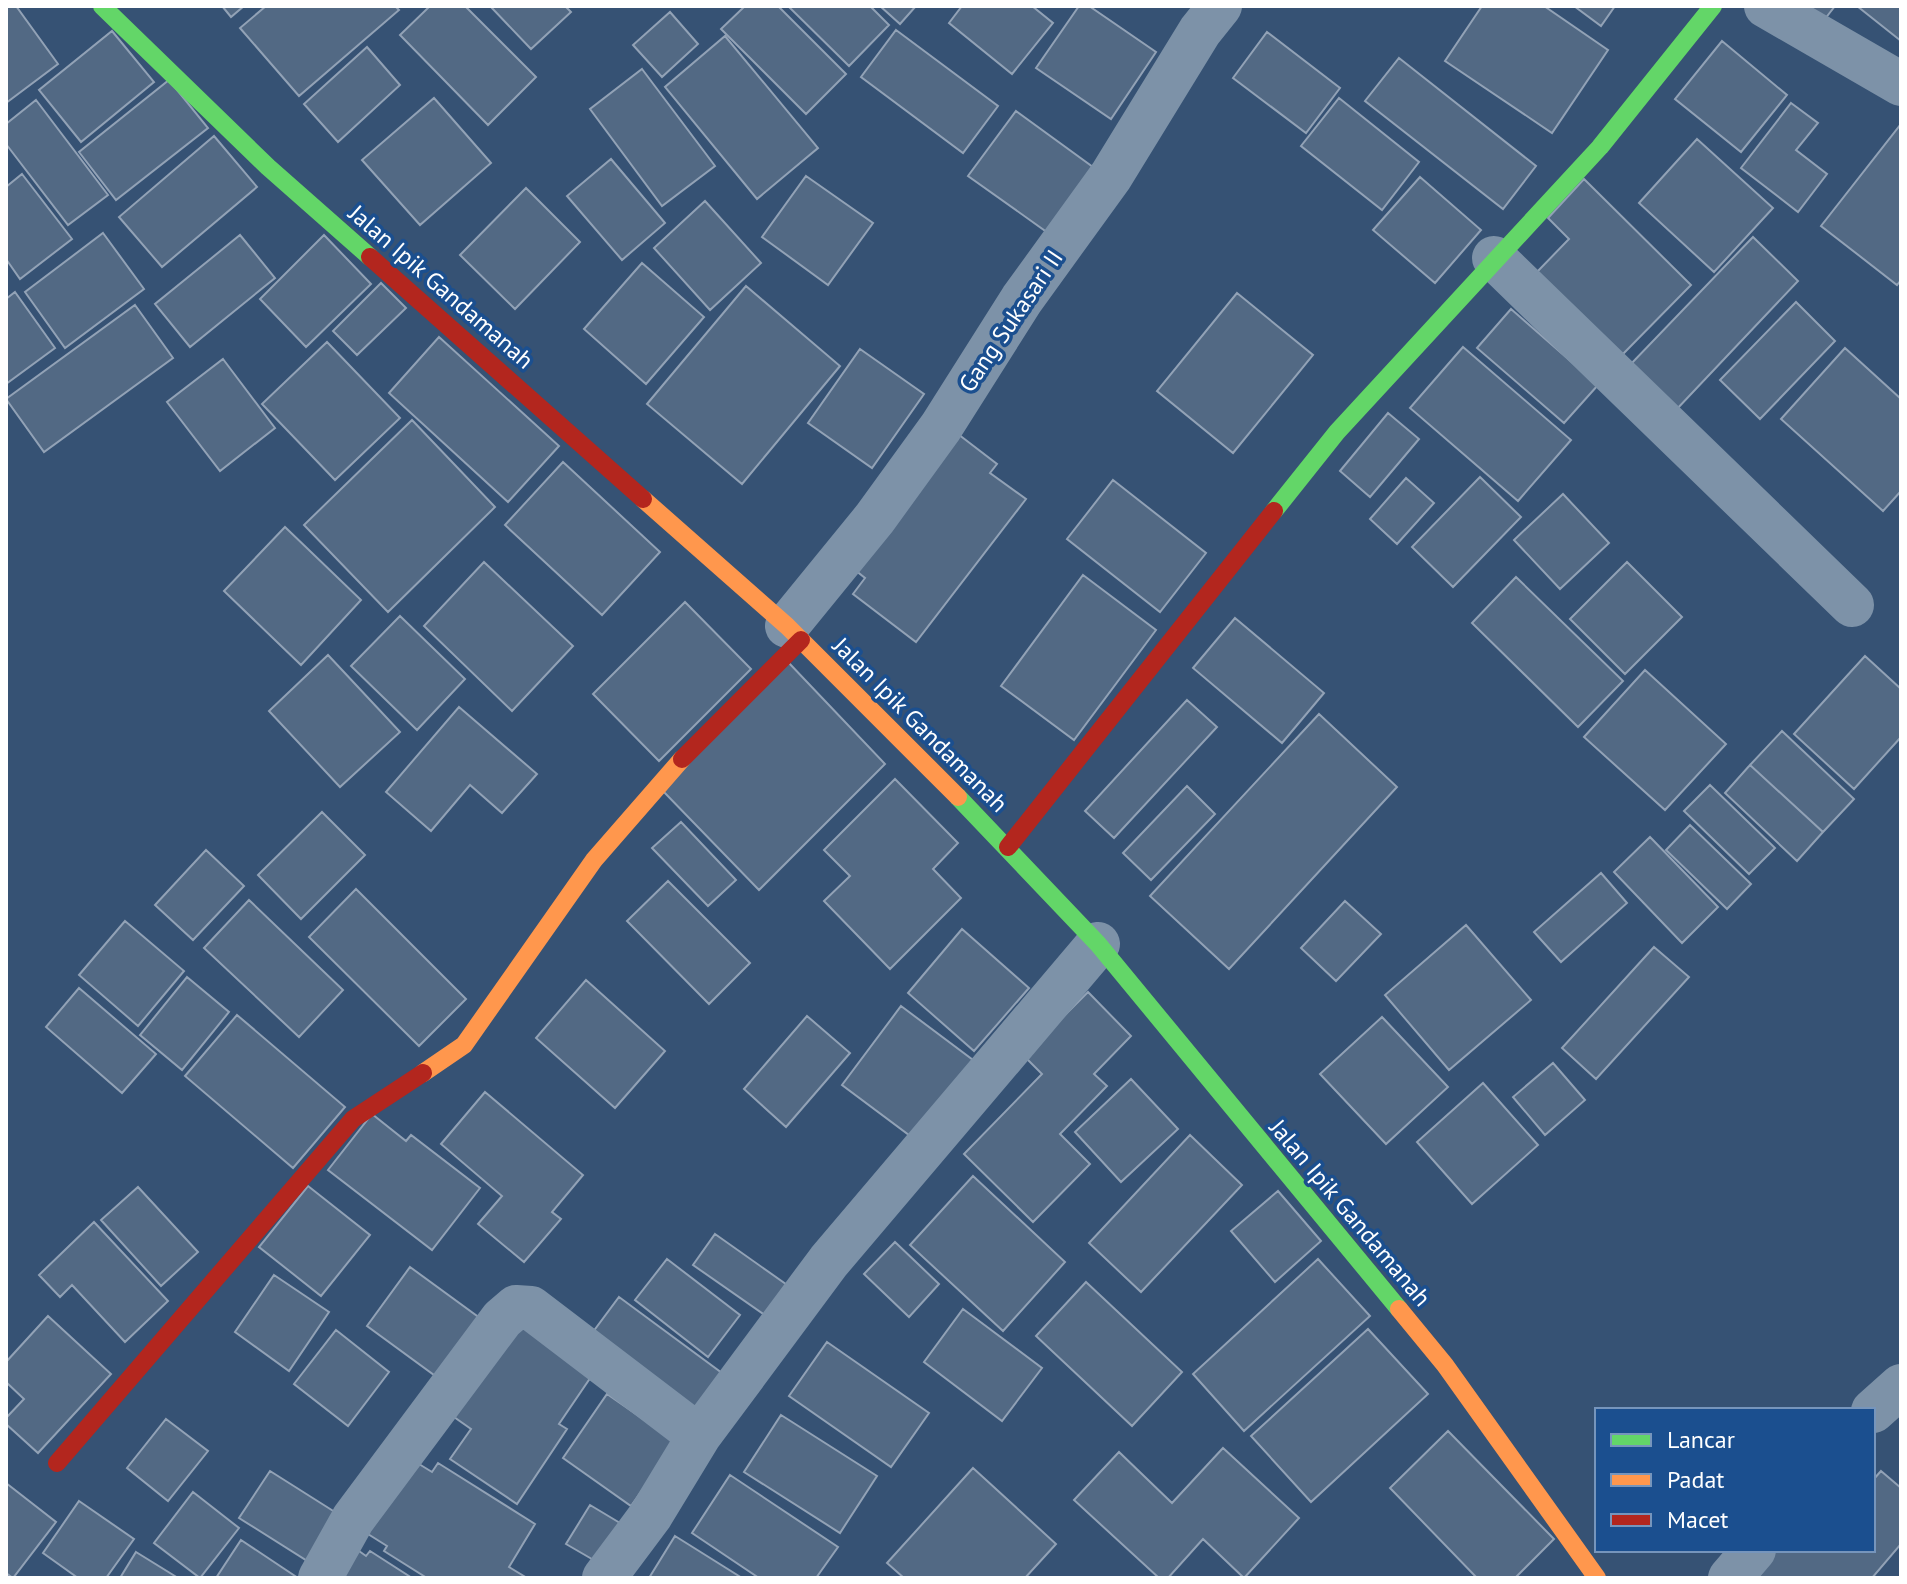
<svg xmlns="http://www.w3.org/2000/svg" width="1907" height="1584" font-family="'PT Sans',sans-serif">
	<rect width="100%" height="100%" fill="#365274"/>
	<path fill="#526984" stroke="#92a2b6" stroke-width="2" d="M6,6H16L58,64L6,103Z
		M222,6H244L231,17Z
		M266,6H395L399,10L299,96L240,28Z
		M430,6H465L536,77L488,125L400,35Z
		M490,6H565L571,12L531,49Z
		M745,6H778L846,74L806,114L721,29Z
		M788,6H870L889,25L849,66Z
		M880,6H916L900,24Z
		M962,6H1032L1053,23L1012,74L949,23Z
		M1079,6H1089L1156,52L1111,119L1036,68Z
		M1482,6H1544L1608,50L1552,133L1445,61Z
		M1574,6H1615L1601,26Z
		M1796,6H1835L1821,24Z
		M1857,6H1901V41Z
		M670,12L698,44L662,77L633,45Z
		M896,30L998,106L963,153L861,77Z
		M112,31L154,82L81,142L39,90Z
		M1267,32L1340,88L1306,133L1233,78Z
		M725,36L818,148L757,199L665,87Z
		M1722,41L1787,95L1741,152L1675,99Z
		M367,47L400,85L338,142L304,104Z
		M1399,58L1536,166L1503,209L1365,101Z
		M642,69L715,166L662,206L590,109Z
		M169,80L208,128L116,200L79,152Z
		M434,98L491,163L420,225L362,160Z
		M1339,98L1419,162L1382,210L1301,146Z
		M36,100L108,195L68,225L6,144V124Z
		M1791,103L1818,123L1796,150L1827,174L1798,212L1741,168Z
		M1016,111L1097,170L1051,235L968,176Z
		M1901,124V280L1897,285L1821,226Z
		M214,136L257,187L162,267L119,217Z
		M1697,139L1773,208L1714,272L1639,203Z
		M611,159L665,223L622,260L567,196Z
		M22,174L72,239L20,279L6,259V187Z
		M806,176L873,223L828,285L762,237Z
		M1420,177L1481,230L1435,283L1373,230Z
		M1584,179L1691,285L1620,357L1535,274L1569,239L1548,218Z
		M526,188L580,242L515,309L460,255Z
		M705,201L761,263L710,310L654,248Z
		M103,233L144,289L65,348L25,292Z
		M240,235L275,278L190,347L155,304Z
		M324,235L371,284L306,347L260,299Z
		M1753,237L1798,281L1675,411L1629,366Z
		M642,263L704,317L646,384L584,329Z
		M381,283L406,308L357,355L333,331Z
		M746,286L840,366L742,484L647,404Z
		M15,292L55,348L6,384V299Z
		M1237,293L1313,355L1233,453L1157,391Z
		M1796,302L1835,341L1760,419L1720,380Z
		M135,305L173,358L44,452L6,399Z
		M1511,309L1598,385L1564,423L1477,348Z
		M439,337L559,446L508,502L389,393Z
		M327,342L400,418L335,480L262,404Z
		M1463,347L1571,440L1518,501L1410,408Z
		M1845,348L1901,399V491L1883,511L1781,419Z
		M860,349L924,394L872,468L808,423Z
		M223,359L275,428L220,471L167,402Z
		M1388,413L1419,439L1370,497L1340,471Z
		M412,420L495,507L388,612L304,525Z
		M954,431L997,464L990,473L1026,499L916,642L853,594L865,578L850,566Z
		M563,462L660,552L602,615L505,525Z
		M1480,477L1521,517L1453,587L1412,547Z
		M1406,478L1434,503L1397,544L1370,519Z
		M1113,480L1206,553L1160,612L1067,539Z
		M1563,494L1609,543L1560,589L1514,540Z
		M285,527L361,600L301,665L224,591Z
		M484,562L573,646L512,711L424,626Z
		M1627,562L1682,617L1625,674L1570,619Z
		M1083,575L1156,630L1074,740L1001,686Z
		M1516,577L1623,681L1578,727L1472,623Z
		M685,602L751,669L659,761L593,694Z
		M400,616L465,679L417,730L351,666Z
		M1235,618L1324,693L1282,743L1193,668Z
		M328,655L400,732L340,787L269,711Z
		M1865,656L1901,689V737L1854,789L1794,734Z
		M788,662L885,764L759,890L661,789Z
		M1645,670L1726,744L1665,810L1584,737Z
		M1187,700L1217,727L1114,838L1085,811Z
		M459,707L537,774L502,813L470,785L431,831L386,792Z
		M1319,714L1397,787L1229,969L1150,896Z
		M1782,731L1854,799L1823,832L1750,765Z
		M1750,765L1823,832L1797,861L1725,793Z
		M895,779L958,843L933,869L961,898L890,969L824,901L850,876L824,850Z
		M1710,785L1775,848L1749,874L1684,811Z
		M1187,786L1215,814L1151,880L1123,853Z
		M322,812L365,855L301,919L258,875Z
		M681,822L736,880L708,906L652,848Z
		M1690,825L1751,884L1727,909L1666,850Z
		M1650,837L1718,907L1682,943L1614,872Z
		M206,850L244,886L193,940L155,905Z
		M1601,873L1627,903L1561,962L1534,932Z
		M668,881L750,963L709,1004L627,921Z
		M356,889L466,999L419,1046L309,937Z
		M249,900L343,990L299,1037L204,948Z
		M1345,901L1381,934L1336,981L1301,948Z
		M125,921L184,971L138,1026L79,975Z
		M1466,925L1531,1000L1449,1070L1385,995Z
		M962,929L1029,988L974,1051L908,993Z
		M1654,947L1689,977L1596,1079L1562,1048Z
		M187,977L229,1012L182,1070L140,1035Z
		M586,980L665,1051L615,1108L536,1038Z
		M79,988L156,1054L122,1093L46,1027Z
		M1088,992L1131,1036L1094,1074L1107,1086L1060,1134L1090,1164L1033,1222L964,1154L1042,1074L1024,1056Z
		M901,1006L977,1063L917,1141L842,1085Z
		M237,1015L345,1107L293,1168L185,1076Z
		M807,1016L850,1053L786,1127L744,1089Z
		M1382,1017L1448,1087L1386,1144L1320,1074Z
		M1553,1063L1585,1100L1545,1135L1513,1097Z
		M1131,1079L1178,1129L1121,1182L1075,1132Z
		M1483,1083L1538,1145L1472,1204L1417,1142Z
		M485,1092L583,1175L552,1212L561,1219L524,1262L478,1224L502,1196L441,1144Z
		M372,1114L406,1141L411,1135L480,1188L432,1250L328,1170Z
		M1190,1135L1242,1185L1141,1292L1089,1243Z
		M973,1176L1065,1262L1003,1331L910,1245Z
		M308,1186L370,1235L321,1296L259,1247Z
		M138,1187L198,1252L161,1286L101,1220Z
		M1278,1191L1321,1241L1275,1282L1231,1231Z
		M94,1222L168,1301L125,1342L72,1285L60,1297L39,1275Z
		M715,1234L790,1287L769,1318L693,1265Z
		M895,1242L939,1284L909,1317L864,1274Z
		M667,1259L740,1315L708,1357L635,1300Z
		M1318,1259L1370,1316L1244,1431L1193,1374Z
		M410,1267L488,1324L445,1383L367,1326Z
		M274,1275L329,1312L289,1371L235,1332Z
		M1086,1282L1182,1372L1132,1426L1036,1336Z
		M619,1297L726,1376L694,1419L587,1340Z
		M963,1309L1042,1368L1002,1421L924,1362Z
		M48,1316L111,1374L38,1453L6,1424V1418L24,1399L6,1382V1362Z
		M519,1317L597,1368L559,1424L567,1429L517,1504L450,1459L471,1429L454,1417Z
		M1368,1329L1428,1394L1311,1502L1251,1436Z
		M336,1330L389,1372L348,1426L294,1384Z
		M827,1342L929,1413L891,1467L789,1396Z
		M607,1394L676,1442L631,1506L563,1458Z
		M781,1415L877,1476L840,1533L744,1472Z
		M166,1419L208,1451L168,1501L127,1468Z
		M1448,1431L1554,1539L1515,1578H1477L1390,1488Z
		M1223,1448L1299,1518L1244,1578L1203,1539L1168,1578H1159L1074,1500L1119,1452L1172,1503Z
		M406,1456L432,1472L438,1463L535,1524L509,1567L527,1578H427L384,1551L387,1546L360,1529Z
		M973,1468L1056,1544L1025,1578H904L887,1563Z
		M270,1471L338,1514L309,1562L239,1518Z
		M1881,1471L1901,1488V1544L1872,1578H1749L1773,1550H1873V1480Z
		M730,1475L838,1547L816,1578H759L692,1533Z
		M6,1483L56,1522L13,1578L6,1573Z
		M193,1492L239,1528L200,1578L154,1543Z
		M79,1501L134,1539L106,1578H78L43,1553Z
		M590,1505L620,1523L597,1562L566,1544Z
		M675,1536L742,1578H649Z
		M241,1540L298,1578H216Z
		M352,1546L366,1556L370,1551L412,1578H331Z
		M136,1552L178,1578H120Z"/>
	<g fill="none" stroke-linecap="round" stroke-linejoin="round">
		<path stroke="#7d92a8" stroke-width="44" d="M1766,6L1901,84
			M1494,258L1852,605
			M787,626L875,518L941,427L1022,299L1111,176L1200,31L1220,6
			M1873,1411L1901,1386
			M320,1578L353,1519L502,1319L516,1307L531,1308L699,1436
			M604,1578L651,1515L699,1436L829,1261L1098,944
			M1730,1578L1754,1550"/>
		<path stroke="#63d668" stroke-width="18" d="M102,6L268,167L370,257
			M1274,511L1337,432L1600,147L1713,6
			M958,797L1098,944L1399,1309"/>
		<path stroke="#ff974d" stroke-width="18" d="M643,499L787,626L958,797
			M423,1073L464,1045L594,860L682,759
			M1399,1309L1445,1365L1597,1578"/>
		<path stroke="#b3261e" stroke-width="18" d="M370,257L643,499
			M682,759L801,640
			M1008,847L1274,511
			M57,1463L353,1119L423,1073"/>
	</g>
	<g text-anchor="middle" stroke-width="7" stroke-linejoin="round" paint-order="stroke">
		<g font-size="24" fill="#fff" stroke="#1b4f8f">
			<text transform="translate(441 287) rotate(41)" y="8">Jalan Ipik Gandamanah</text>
			<text transform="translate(1011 321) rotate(-56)" y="8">Gang Sukasari II</text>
			<text transform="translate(920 725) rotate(45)" y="8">Jalan Ipik Gandamanah</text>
			<text transform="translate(1350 1213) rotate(50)" y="8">Jalan Ipik Gandamanah</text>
		</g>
	</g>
	<rect width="1907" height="1584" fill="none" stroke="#ffffff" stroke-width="16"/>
	<rect x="1595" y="1408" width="280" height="144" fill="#1b4f8f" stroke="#7695bc" stroke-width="2"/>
	<rect x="1611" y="1434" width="40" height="12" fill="#63d668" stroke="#7695bc" stroke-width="2"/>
	<text x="1667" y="1448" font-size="24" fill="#ffffff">Lancar</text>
	<rect x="1611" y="1474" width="40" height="12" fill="#ff974d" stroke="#7695bc" stroke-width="2"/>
	<text x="1667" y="1488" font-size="24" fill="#ffffff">Padat</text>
	<rect x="1611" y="1514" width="40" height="12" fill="#b3261e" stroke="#7695bc" stroke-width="2"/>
	<text x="1667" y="1528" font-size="24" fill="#ffffff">Macet</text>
</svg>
